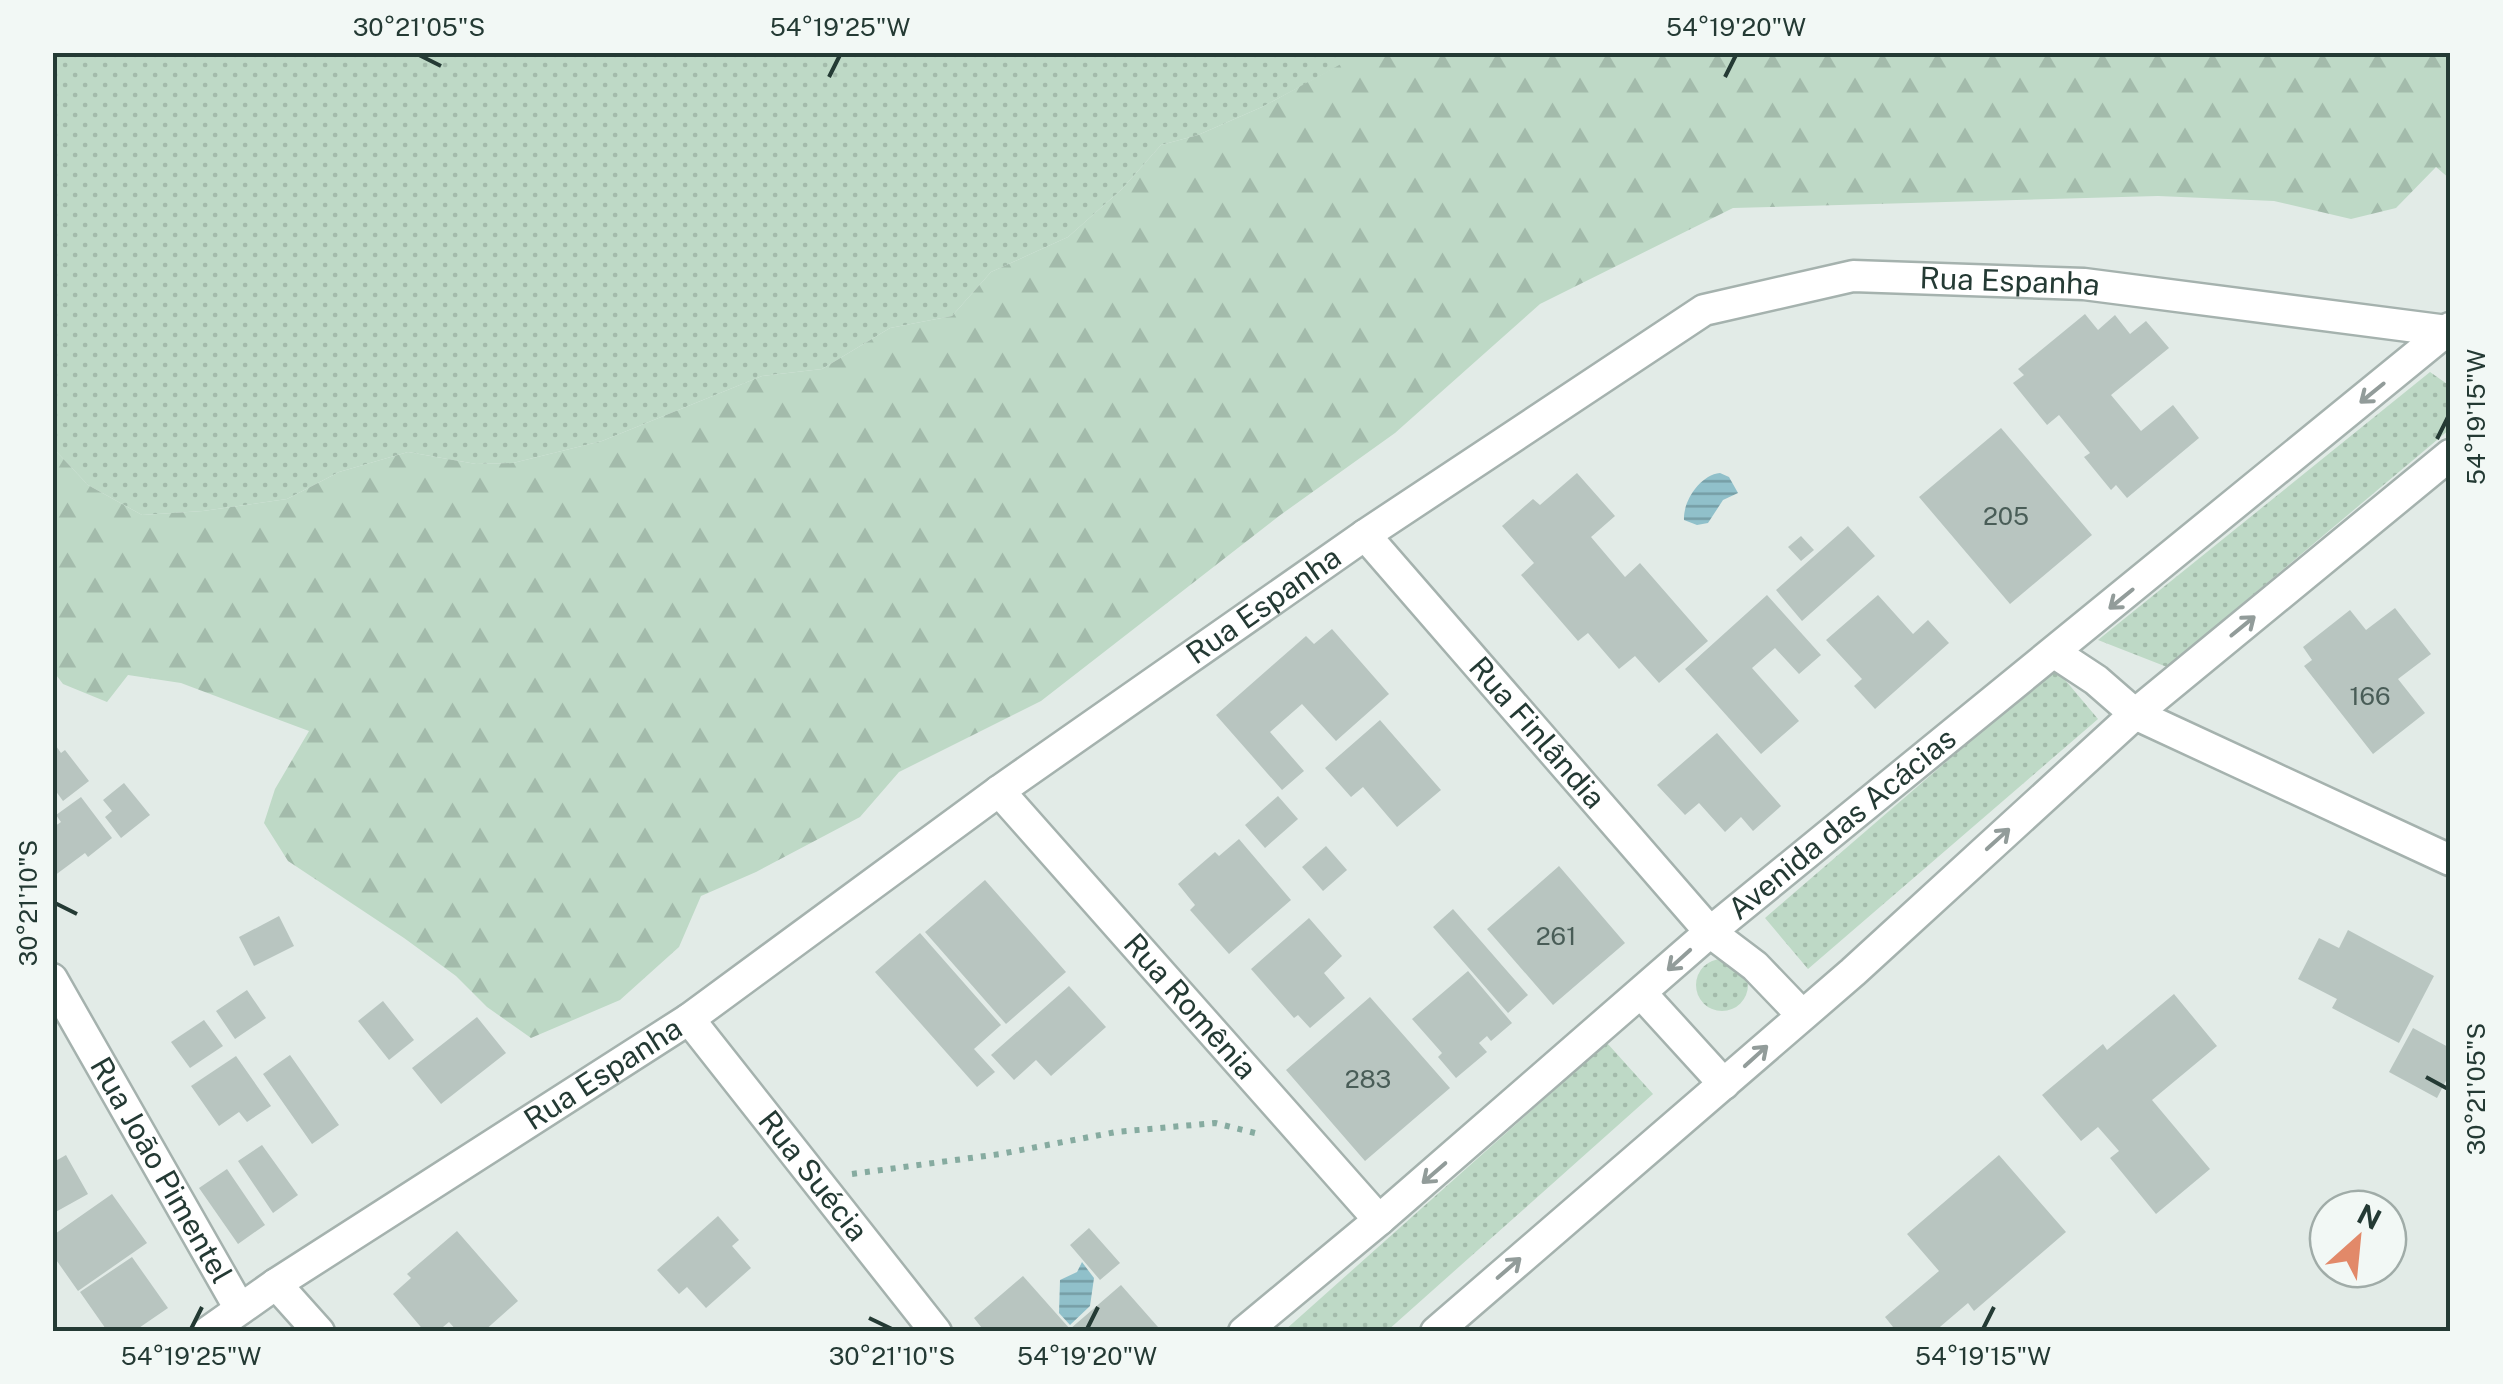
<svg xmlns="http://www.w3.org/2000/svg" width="2503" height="1384" font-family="'Public Sans',sans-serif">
	<defs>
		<pattern id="green-dots" width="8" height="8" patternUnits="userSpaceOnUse" patternTransform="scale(2.5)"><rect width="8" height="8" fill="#bed9c6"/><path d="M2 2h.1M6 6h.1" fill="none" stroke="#a3bbab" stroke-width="1.8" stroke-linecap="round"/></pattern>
		<pattern id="forest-firs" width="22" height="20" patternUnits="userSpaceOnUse" patternTransform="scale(2.5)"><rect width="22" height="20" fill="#bed9c6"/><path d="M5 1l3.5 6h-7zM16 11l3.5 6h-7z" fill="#a3bbab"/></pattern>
		<pattern id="water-rules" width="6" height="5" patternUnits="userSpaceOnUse" patternTransform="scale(2.5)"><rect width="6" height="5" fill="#90c0ca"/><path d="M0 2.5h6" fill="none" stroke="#759da5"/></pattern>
	</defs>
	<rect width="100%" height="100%" fill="#e2ebe7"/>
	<path fill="url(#green-dots)" d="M53,53H1363L1262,107L1198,135L1161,145L1121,190L1068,237L991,272L952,316L890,328L822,369L762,376L602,441L513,463L476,464L408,452L339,472L287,499L203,511L142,515L88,485L53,448Z
		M2430,372L2450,386V429L2167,667L2098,640Z
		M2055,668L2098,719L1808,969L1765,918Z
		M1696 985a26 26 0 1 1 52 0a26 26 0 1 1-52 0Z
		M1607,1043L1653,1094L1387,1331H1284Z"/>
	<path fill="url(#forest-firs)" d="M1363,52L2450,53V179L2436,167L2396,208L2351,219L2274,201L2158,196L1733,208L1540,304L1395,433L1279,516L1041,701L899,772L860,817L756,872L701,896L679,947L620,1000L531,1038L487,1007L456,976L404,938L288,861L264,823L275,789L309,731L181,683L128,675L107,702L63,684L53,671V448L88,485L142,515L203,511L287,499L339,472L408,452L476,464L513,463L602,441L762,376L822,369L890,328L952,316L991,272L1068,237L1121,190L1161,145L1198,135L1262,107Z"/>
	<path fill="url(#water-rules)" d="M1720,473L1729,477L1738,493L1723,500L1708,523L1697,525L1684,520C1683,501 1700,475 1720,473Z
		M1082,1262L1094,1278L1090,1306L1070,1325L1059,1313L1060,1280L1077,1272Z"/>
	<path fill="#b8c5c0" d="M2085,314L2098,330L2115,315L2130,334L2146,321L2169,348L2111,395L2141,431L2173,405L2199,438L2127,498L2116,485L2111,490L2084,457L2090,453L2059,415L2047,425L2013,383L2024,375L2018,369Z
		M2001,428L2092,535L2010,604L1919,497Z
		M1577,473L1615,516L1591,537L1625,577L1640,563L1708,641L1659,683L1635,656L1619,669L1588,633L1578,641L1521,575L1534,563L1502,526L1533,499L1540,505Z
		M1848,526L1875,556L1802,621L1776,590Z
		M1801,536L1814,550L1801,561L1788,547Z
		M1767,595L1821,655L1799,674L1775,648L1752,668L1799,721L1761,754L1685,669Z
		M1878,595L1913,634L1928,620L1949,643L1875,709L1854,686L1862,679L1826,640Z
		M2395,608L2431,654L2398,679L2425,713L2373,754L2304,666L2312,660L2303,647L2350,610L2366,630Z
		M1332,629L1389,694L1336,741L1302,704L1270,732L1304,771L1282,790L1216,715L1306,636L1314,644Z
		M1380,720L1441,790L1397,827L1363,787L1351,797L1325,768Z
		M1717,733L1781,806L1753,831L1741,817L1725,832L1699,803L1685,815L1657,785Z
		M56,746L61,753L65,750L89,781L63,801L55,790L52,792V749Z
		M124,783L150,815L121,838L105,817L112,811L103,800Z
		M1278,796L1298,819L1265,848L1245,825Z
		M81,797L112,838L88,857L85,853L54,876L52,828L61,822L56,815Z
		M1239,839L1291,900L1229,954L1190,910L1195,905L1178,884L1215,852L1219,856Z
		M1326,846L1347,870L1323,891L1302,867Z
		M1559,866L1625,943L1553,1005L1487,929Z
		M985,880L1066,972L1006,1024L925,932Z
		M1453,909L1528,995L1508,1013L1433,927Z
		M279,916L294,946L254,966L239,937Z
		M1309,918L1342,956L1324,973L1345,998L1310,1028L1298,1015L1294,1018L1251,969Z
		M2348,930L2434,976L2399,1043L2332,1008L2337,999L2298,979L2319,938L2339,948Z
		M920,933L1001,1025L974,1049L995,1072L977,1087L875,972Z
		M1468,971L1512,1023L1491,1041L1487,1036L1479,1043L1487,1052L1456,1078L1438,1057L1442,1053L1412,1019Z
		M1069,986L1106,1027L1051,1076L1036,1060L1014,1080L991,1055Z
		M247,990L266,1018L235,1039L216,1011Z
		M2174,994L2217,1046L2152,1100L2210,1169L2156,1214L2110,1158L2119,1151L2098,1127L2081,1141L2042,1095L2103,1044L2107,1050Z
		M1370,997L1450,1088L1365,1161L1286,1070Z
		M383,1001L414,1040L389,1060L358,1021Z
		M477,1017L506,1053L441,1104L412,1068Z
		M204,1020L223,1046L190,1068L171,1042Z
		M2413,1028L2450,1048V1073L2437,1098L2389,1072Z
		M290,1055L339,1125L312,1144L263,1074Z
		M236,1056L271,1106L247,1122L239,1112L219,1126L191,1086Z
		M262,1145L298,1195L273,1213L238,1161Z
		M66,1155L88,1194L52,1214V1163Z
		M1999,1155L2066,1232L1974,1311L1968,1303L1934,1332H1897L1885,1317L1939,1271L1907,1234Z
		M227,1169L265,1225L238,1244L199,1188Z
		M112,1194L147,1243L78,1291L52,1254V1236Z
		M718,1216L739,1240L732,1246L751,1268L706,1308L687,1287L679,1294L657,1270Z
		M1089,1228L1120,1263L1100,1280L1070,1245Z
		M457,1231L518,1301L483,1332H458L449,1322L437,1332H425L393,1294L411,1278L407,1274Z
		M132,1257L168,1308L133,1332H108L80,1292Z
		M1023,1276L1070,1329L1121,1285L1158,1327L1153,1332H985L974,1318Z"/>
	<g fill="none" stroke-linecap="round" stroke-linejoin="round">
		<defs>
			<g id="minor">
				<path id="s1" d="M1365,535L1710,932L1755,966L1802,1015"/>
				<path d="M2055,653L2096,680L2135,714L2450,860"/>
				<path id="s2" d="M999,791L1379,1220"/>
				<path id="s3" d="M52,979L240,1309"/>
				<path d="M1641,993L1724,1084"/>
				<path id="s4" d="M689,1019L936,1332"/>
				<path d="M276,1284L319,1332"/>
				<path id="s5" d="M208,1332L276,1284L689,1019L999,791L1365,535L1704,310L1853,276L2084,284L2447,331"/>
				<path id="s6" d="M1244,1332L1379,1220L1710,932L2450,328"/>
				<path d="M1436,1332L1853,972L2135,714L2450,455"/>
			</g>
		</defs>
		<use href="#minor" stroke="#a5b2ae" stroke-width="35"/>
		<path stroke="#86aba0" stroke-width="6" stroke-dasharray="5 8" stroke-linecap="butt" d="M852,1174L1000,1154L1116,1132L1215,1123L1255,1133"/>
		<use href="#minor" stroke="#fff" stroke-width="30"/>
	</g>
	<defs><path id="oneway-shaft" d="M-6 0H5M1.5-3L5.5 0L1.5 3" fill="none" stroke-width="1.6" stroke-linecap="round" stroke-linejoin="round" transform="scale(2.5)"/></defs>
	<g stroke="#929c9a">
		<use href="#oneway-shaft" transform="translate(2372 393) rotate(141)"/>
		<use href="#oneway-shaft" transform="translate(2121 599) rotate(141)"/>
		<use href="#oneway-shaft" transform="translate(2243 626) rotate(-39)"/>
		<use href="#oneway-shaft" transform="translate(1998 839) rotate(-42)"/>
		<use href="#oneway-shaft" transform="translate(1679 960) rotate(138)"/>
		<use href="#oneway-shaft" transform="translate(1756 1056) rotate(-42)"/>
		<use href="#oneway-shaft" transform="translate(1434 1173) rotate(139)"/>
		<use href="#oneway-shaft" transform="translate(1509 1268) rotate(-41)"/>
	</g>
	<path fill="none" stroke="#243a34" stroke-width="4" d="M419,55L441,66M829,77L840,55M1725,77L1736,55M2437,439L2448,417M55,903L77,914M2426,1077L2448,1089M869,1318L892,1329M191,1329L202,1307M1087,1329L1098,1307M1983,1329L1994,1307"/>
	<g text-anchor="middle" stroke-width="8" stroke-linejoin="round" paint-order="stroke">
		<g font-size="25" fill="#495d57">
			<text x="2006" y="525">205</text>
			<text x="2370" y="705">166</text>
			<text x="1556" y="945">261</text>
			<text x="1368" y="1088">283</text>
		</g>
		<g font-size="30" fill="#243a34" stroke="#f2f8f5">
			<text dy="10" stroke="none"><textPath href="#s5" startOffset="2122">Rua Espanha</textPath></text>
			<text dy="10" stroke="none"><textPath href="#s5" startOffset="1282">Rua Espanha</textPath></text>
			<text dy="10" stroke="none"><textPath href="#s1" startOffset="262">Rua Finlândia</textPath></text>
			<text dy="10" stroke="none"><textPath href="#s6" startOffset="785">Avenida das Acácias</textPath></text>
			<text dy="10" stroke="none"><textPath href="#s2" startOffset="288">Rua Romênia</textPath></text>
			<text dy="10" stroke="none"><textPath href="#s5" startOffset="472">Rua Espanha</textPath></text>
			<text dy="10" stroke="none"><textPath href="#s3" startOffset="220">Rua João Pimentel</textPath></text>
			<text dy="10" stroke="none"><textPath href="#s4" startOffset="200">Rua Suécia</textPath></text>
		</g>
	</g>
	<rect width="2503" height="1384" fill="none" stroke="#f2f8f5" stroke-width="110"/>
	<g transform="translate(2358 1239) rotate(27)"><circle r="48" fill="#f2f8f5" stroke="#a0aca8" stroke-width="2.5"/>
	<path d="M0-8L18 38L0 25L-18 38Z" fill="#e28969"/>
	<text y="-15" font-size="28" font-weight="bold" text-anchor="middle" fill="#243a34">N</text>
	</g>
	<rect x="55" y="55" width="2393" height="1274" fill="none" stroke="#243a34" stroke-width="4"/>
	<g font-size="25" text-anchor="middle" fill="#243a34">
		<text x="419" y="36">30°21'05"S</text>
		<text x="840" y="36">54°19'25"W</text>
		<text x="1736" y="36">54°19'20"W</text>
		<text transform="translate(2476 417) rotate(-90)" y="9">54°19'15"W</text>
		<text transform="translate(28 903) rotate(-90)" y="9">30°21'10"S</text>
		<text transform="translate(2476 1089) rotate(-90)" y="9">30°21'05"S</text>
		<text x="191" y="1365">54°19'25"W</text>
		<text x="892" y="1365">30°21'10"S</text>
		<text x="1087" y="1365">54°19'20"W</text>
		<text x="1983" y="1365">54°19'15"W</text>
	</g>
</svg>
